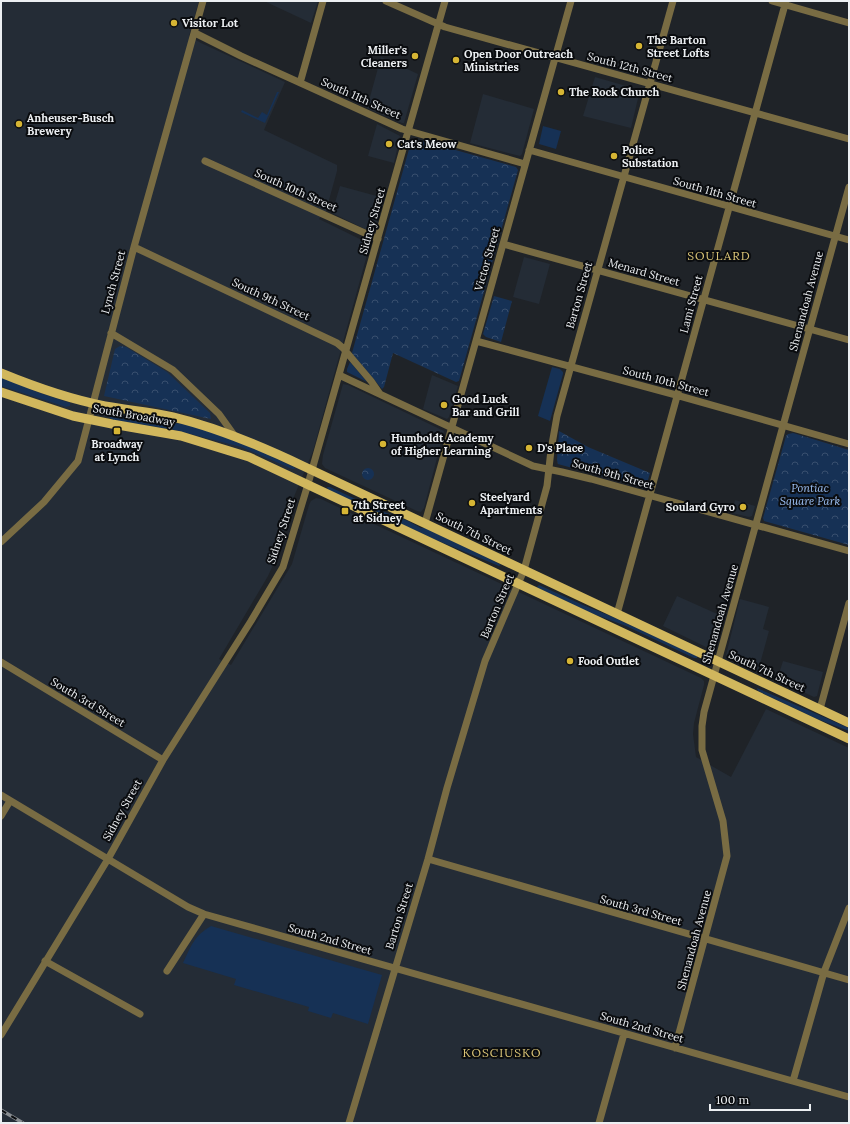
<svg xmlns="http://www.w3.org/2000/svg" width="850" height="1124" font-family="Lora,serif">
	<defs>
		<pattern id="park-crowns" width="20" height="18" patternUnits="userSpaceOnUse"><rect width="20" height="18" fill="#163155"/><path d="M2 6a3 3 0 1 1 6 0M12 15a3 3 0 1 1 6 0" fill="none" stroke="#384f6e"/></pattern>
	</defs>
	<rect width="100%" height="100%" fill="#1f2328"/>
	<path fill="#242c36" d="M1,1H199L189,36L201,43L285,82L264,130L337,165V171L326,211L319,219L370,244L313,451L293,499L275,561L268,576L219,659L231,665L292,564L309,505L311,501L316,498L321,499L701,678L704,681V685L694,723L693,734L696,757L731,777L766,709L849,748V1123H1Z
		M264,1H318L311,23Z
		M381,57L418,74L404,123H402L367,108Z
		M595,77L640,90L631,128L583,116Z
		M483,94L534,109L522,154L520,156L470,143Z
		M377,124L400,136L394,163L368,156Z
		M340,186L384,198L374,230L369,231L332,213Z
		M524,257L550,264L539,304L513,297Z
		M432,375L458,386L449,417L447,419L423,409Z
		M343,384L348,385L444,431L424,508L421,512L417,511L325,468L322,464L323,455Z
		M735,500L755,506L752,516L749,517L732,513Z
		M677,596L724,617L714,649H710L663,626Z
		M740,599L769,607L763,629L769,631L758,671L726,655Z
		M783,661L823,672L817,696L814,697L777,680Z"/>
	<path fill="#163155" d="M277,92H279L265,123L241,112L242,110L258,118L262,112L267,115Z
		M543,126L561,131L556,149L539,144Z
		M350,362L351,363L367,382L347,372V369Z
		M552,367L560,369L563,372V374L550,421L538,416Z
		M1,377L37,392L70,403V406L66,407L1,386Z
		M112,414L189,425L197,427L198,429H201L245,444L294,467L295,469H292L241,447L175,430L112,420L110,418V416Z
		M327,487H330L379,510L408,521L421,528H425L496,562L501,565L499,566L436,540L328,490Z
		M539,585L583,605L613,617L697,656V658H694L626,626L588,612L538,588L537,587Z
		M757,688L849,728V731L817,719L758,691Z
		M211,926L382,975L368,1024L333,1013L331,1018L308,1011L309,1007L234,985L236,979L183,963C191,946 194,936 211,926Z"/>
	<path fill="url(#park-crowns)" d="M416,139L516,167L518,170L459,381L456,382L393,353L384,387L382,389L352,353L411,142L413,140Z
		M494,296L512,301L501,342L486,337L483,334Z
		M120,346L126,347L167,372L210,413L211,419L104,396L115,349Z
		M559,431L588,447L650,473L646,487H641L558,464L557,460Z
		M793,433L849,450V545L764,521L763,518L786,436L788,434Z
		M362 474a6 6 0 1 1 12 0a6 6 0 1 1-12 0Z"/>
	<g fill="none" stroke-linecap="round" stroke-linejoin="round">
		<path stroke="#796c43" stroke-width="7" d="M386,1L445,27L849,139
			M772,1L849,23
			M195,33L241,56L402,129L525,164
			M300,83L323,1
			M529,150L849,240
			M205,161L378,239
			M503,244L849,340
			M134,247L337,343L343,348L371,381L380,394
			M111,333L173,370L219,414L234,435
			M476,341L676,395L849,444
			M339,375L533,466L562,472L591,479L849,551
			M425,523L571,1
			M1,542L44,502L78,461L134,247L203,1
			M617,614L786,1
			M1,662L163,760
			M820,709L849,603
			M1,795L188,907L204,914L849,1097
			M1,816L10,801
			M428,859L849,980
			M45,961L140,1014
			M167,971L204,914
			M1,1035L108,859L163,760L251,621L283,567L308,484L445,1
			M675,1048L727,856L723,821L702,750V726L704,712L849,187
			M793,1081L824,972L849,908
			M349,1123L428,859L447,788L485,661L524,570L547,486L551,450L557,416L673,1
			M599,1123L624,1034"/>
		<path stroke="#d1b75d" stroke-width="9" d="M1,373C35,387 69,399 105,406C127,410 151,412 173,417C219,428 261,446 303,466L849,723
			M1,392L73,416L112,424L181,436L249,457L849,739"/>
		<defs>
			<path id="rail" d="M1,1110L23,1123"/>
		</defs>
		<use href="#rail" stroke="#898d91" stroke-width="3.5"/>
		<use href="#rail" stroke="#0a0c0f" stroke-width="2" stroke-dasharray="6" stroke-linecap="butt"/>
	</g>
	<g fill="#d6b534" stroke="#0a0c0f" stroke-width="1.5">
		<circle cx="174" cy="23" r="4"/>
		<circle cx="639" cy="46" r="4"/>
		<circle cx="415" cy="56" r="4"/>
		<circle cx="456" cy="60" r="4"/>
		<circle cx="561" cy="92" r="4"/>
		<circle cx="19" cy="124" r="4"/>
		<circle cx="389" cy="144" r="4"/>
		<circle cx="614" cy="156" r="4"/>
		<circle cx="444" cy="405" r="4"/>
		<rect x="113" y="427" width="8" height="8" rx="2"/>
		<circle cx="383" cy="444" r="4"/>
		<circle cx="529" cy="448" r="4"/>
		<circle cx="472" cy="503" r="4"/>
		<circle cx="743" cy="507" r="4"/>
		<rect x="341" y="507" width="8" height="8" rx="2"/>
		<circle cx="570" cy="661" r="4"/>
	</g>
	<g text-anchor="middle" stroke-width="4" stroke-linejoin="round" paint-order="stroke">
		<g font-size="11" font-weight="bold" fill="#eceff2" stroke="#0a0c0f" text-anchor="start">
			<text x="182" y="27">Visitor Lot</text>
			<text x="647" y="44">The Barton<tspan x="647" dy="13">Street Lofts</tspan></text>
			<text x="407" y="54" text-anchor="end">Miller's<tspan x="407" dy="13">Cleaners</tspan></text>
			<text x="464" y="58">Open Door Outreach<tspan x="464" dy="13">Ministries</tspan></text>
			<text x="569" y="96">The Rock Church</text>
			<text x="27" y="122">Anheuser-Busch<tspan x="27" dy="13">Brewery</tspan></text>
			<text x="397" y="148">Cat's Meow</text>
			<text x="622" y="154">Police<tspan x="622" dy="13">Substation</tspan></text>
			<text x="452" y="403">Good Luck<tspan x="452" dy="13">Bar and Grill</tspan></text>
			<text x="391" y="442">Humboldt Academy<tspan x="391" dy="13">of Higher Learning</tspan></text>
			<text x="117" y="448" text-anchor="middle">Broadway<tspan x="117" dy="13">at Lynch</tspan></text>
			<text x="537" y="452">D's Place</text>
			<text x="480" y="501">Steelyard<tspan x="480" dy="13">Apartments</tspan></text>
			<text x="353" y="509">7th Street<tspan x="353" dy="13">at Sidney</tspan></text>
			<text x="735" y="511" text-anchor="end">Soulard Gyro</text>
			<text x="578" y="665">Food Outlet</text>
		</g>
		<g font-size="11" fill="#eceff2" stroke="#0a0c0f">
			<text transform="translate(630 67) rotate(15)" y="4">South 12th Street</text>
			<text transform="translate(361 98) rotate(24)" y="4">South 11th Street</text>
			<text transform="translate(296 190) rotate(24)" y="4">South 10th Street</text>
			<text transform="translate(715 192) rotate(16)" y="4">South 11th Street</text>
			<text transform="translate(372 221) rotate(-74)" y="4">Sidney Street</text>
			<text transform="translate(487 259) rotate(-74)" y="4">Victor Street</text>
			<text transform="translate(644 272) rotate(16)" y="4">Menard Street</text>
			<text transform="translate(113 282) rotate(-75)" y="4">Lynch Street</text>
			<text transform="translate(579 295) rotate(-74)" y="4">Barton Street</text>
			<text transform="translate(271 299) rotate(25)" y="4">South 9th Street</text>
			<text transform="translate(806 301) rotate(-75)" y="4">Shenandoah Avenue</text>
			<text transform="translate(691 304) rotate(-75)" y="4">Lami Street</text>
			<text transform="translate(666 381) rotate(15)" y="4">South 10th Street</text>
			<text transform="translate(134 415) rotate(10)" y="4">South Broadway</text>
			<text transform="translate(613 474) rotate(16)" y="4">South 9th Street</text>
			<text transform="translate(281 531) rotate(-72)" y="4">Sidney Street</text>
			<text transform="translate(474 533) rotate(26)" y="4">South 7th Street</text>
			<text transform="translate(497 606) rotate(-67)" y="4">Barton Street</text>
			<text transform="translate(720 614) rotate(-74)" y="4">Shenandoah Avenue</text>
			<text transform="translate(767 671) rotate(25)" y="4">South 7th Street</text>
			<text transform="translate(88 702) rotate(31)" y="4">South 3rd Street</text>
			<text transform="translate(122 810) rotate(-61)" y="4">Sidney Street</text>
			<text transform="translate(641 910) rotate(16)" y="4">South 3rd Street</text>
			<text transform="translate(399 916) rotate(-73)" y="4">Barton Street</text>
			<text transform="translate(330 939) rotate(16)" y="4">South 2nd Street</text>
			<text transform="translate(694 940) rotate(-75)" y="4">Shenandoah Avenue</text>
			<text transform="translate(642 1027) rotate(16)" y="4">South 2nd Street</text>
		</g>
		<g font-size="11" font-style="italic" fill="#9dc1f5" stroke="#0a0c0f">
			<text x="810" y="492">Pontiac<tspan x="810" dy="13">Square Park</tspan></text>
		</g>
		<g font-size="12" letter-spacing="1" fill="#d9c376" stroke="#0a0c0f">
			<text x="719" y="260">SOULARD</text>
			<text x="502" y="1057">KOSCIUSKO</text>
		</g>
	</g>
	<rect width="850" height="1124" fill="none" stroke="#eceff2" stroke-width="4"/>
	<path d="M710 1104v6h100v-6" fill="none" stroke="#eceff2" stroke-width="2"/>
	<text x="716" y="1104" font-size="12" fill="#eceff2" stroke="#0a0c0f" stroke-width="3" paint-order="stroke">100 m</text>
</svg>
